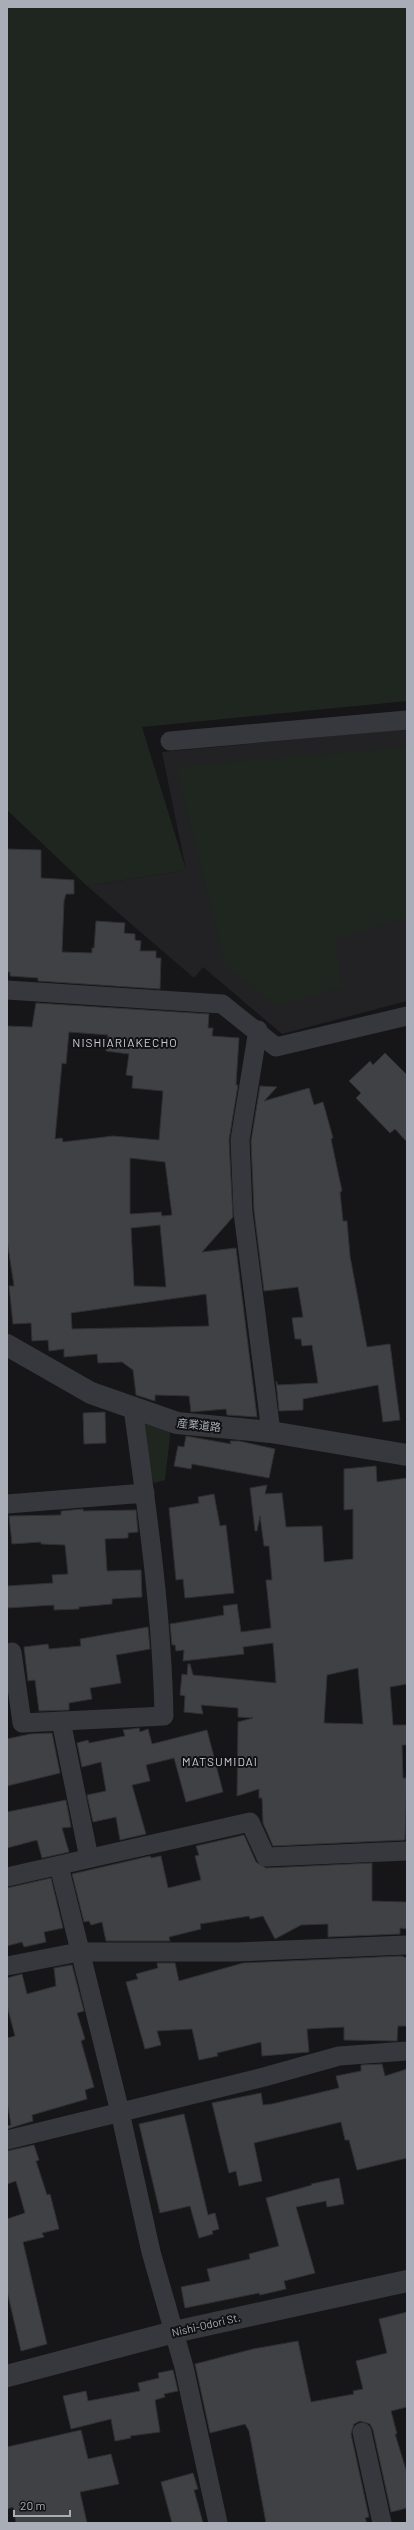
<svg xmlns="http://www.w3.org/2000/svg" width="414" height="2530" font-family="Barlow,'Noto Sans JP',sans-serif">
	<rect width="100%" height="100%" fill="#161618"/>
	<path fill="#222225" d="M407,729V1001L282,1034L203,967L194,978L87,886L186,870L162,752Z"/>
	<path fill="#1e261f" d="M7,7H407V701L142,727L186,870L87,886L7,810Z
		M407,747V918L334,940L343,987L277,1006L225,966L176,767Z
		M144,1423L171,1428L165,1480L155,1483L147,1478Z"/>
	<path fill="#404145" stroke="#303034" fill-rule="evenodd" d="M7,849L41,850V878L74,880V894H66L64,901L62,952L92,953V948H94L96,921L125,923L124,933L135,934V940L141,941L140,951H156V958H161L160,989L38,981V978L10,976V972H7Z
		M36,1003L209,1014L208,1028H213L212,1036L239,1038L236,1085H238L229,1140L233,1217L202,1252L236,1248L257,1417L227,1415L226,1409L191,1412L189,1396L155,1395V1401L136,1395L133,1370L122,1362L98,1363L97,1354L64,1357V1349L49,1351L48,1340L32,1341L31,1323L13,1324L9,1286H14L7,1240V1026L32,1027ZM69,1032L108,1035L106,1051L129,1054L126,1075L133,1076L132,1088L163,1091L159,1140L113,1136L63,1142L62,1138L55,1139L62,1063L66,1064ZM130,1158L165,1162L172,1215L162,1216L161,1212L130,1214ZM160,1225L166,1287L134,1286L131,1228ZM206,1294L209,1326L72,1329L71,1313Z
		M385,1053L407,1075V1142L395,1129L390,1133L356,1098L361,1093L349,1081L370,1061L373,1065Z
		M260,1086L277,1087L264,1101L309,1088L314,1105L323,1102L333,1138L331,1139L342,1191L340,1192L343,1221H347L350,1256L367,1347L390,1344L400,1420L383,1422L378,1385L303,1399V1410L279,1411L276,1381L278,1385L318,1383L312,1345L302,1346L301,1339H295L292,1318L303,1317L298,1287L264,1291L254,1211L251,1141Z
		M105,1412L106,1443L84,1444L83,1413Z
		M186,1436L231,1444L230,1441H239L275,1449L269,1478L192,1464L191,1469L174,1466L178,1446L184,1447Z
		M376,1466L377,1482L407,1478V1684L390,1687L393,1725H407V1745H402L403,1778H407L405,1840L273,1846L263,1823L262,1798H259V1789L237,1796L238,1722L253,1718L238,1717V1708L201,1705L203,1714L184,1712L185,1696L180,1695L182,1674L187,1675L188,1664H190L193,1675L276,1683L273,1643L243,1647L244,1654L183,1661L184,1650L176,1651L175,1645H172L170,1624L224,1615L223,1606L237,1604L241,1632L271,1628L266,1580H272L269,1546H264L260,1516L257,1531H255L250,1488L267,1485L265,1494L282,1493L286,1527L322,1526L324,1562L353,1559V1509L344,1510V1469ZM358,1668L363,1724L324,1723L327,1675Z
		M214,1494L220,1526L226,1525L234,1593L185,1598L183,1579L176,1580L169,1508L199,1503L198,1497Z
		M83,1509V1511L136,1510L138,1532L128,1533V1538L105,1539L107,1571L141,1570L142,1597L112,1599V1604L79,1607V1609L54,1610V1605L7,1608V1586L53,1583L52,1575L68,1574L65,1545L41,1544V1542L12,1544L9,1516L61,1515V1511Z
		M148,1627L150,1649L116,1655L121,1683L90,1688L92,1699L69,1703V1710L39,1711L35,1680L28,1681L24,1647L48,1644L49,1649L81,1646L80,1639Z
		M139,1728L140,1732L148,1729L152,1744L207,1730L223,1792L186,1802L174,1758L146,1765L150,1781L132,1785L146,1834L120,1840L116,1817L93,1822L87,1795L106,1791L101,1762L82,1767L77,1743L88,1740L89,1743L125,1736L123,1730Z
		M52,1733L60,1773L7,1786V1739L30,1734Z
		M66,1800L71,1827L62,1828L69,1852L42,1858L37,1840L7,1848V1812Z
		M244,1835L256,1862L266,1868L372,1863V1901L407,1902V1929L400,1928V1934L328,1937V1924L301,1925L275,1939L263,1916L250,1919L249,1916L200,1924L201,1929L169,1937L170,1941H106L102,1922L91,1925L89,1921L84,1922L72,1874L150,1856L151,1858L161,1856L168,1888L201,1880L195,1856L199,1855L196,1846Z
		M51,1878L63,1928L44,1932L46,1942L24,1947L22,1942L7,1946V1888Z
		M401,1956L407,1958V2026H398L397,2041L344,2040V2027L307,2029L309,2052L262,2056L261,2042L217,2053L218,2056L199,2060L192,2029L157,2031L161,2045L145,2049L126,1982L138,1979L136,1974L158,1968L157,1963H175L179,1981L243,1963Z
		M72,1965L84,2011L77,2013L85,2039L81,2041L94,2087L85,2090L87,2099L32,2115L33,2121L7,2129V2126L11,2125L7,2101V2038L15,2036L7,2006V1978L22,1974L27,1994L56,1986L54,1968Z
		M382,2064L385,2076L407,2069V2158L357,2170L349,2140H345L341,2122L254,2143L262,2181L239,2186L236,2171L229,2173L212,2103L261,2093L263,2105L272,2104L339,2088L336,2076L361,2071V2065Z
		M184,2114L208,2215L215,2213L219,2229L212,2231L213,2234L199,2238L190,2206L160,2213L139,2124Z
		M34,2145L39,2160L36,2161L47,2195L50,2194L59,2229L42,2233L44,2237L23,2242L47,2344L21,2351L7,2291V2219L25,2213L16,2181L7,2184V2151Z
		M339,2178L344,2204L327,2207L326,2201L296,2207L315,2273L284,2281L286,2289L260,2295L259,2293L185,2308L181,2287L210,2281L207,2269L250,2259L249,2254L279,2246L266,2198L312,2185L311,2184Z
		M407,2312V2407L391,2411L397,2434H395L407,2473V2508L391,2512L373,2430L370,2424L360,2421L354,2424L351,2434L369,2517L365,2518L367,2523H266L249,2431L245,2424L210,2433L195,2364L253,2349L298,2341L311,2402L354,2394L353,2391L363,2389L356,2361L387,2353L379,2319Z
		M173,2370L178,2391L164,2394L165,2397L155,2400L160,2432L130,2436L131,2438L115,2441L111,2419L71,2429L63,2396L86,2391L88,2401L140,2391L138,2383L159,2378L158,2373Z
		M81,2430L88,2459L111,2454L119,2484L80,2492L87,2523H16L13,2507L7,2509V2447Z
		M193,2473L198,2489L194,2490L203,2523H172L161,2482Z"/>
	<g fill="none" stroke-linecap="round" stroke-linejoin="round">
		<path stroke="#37383d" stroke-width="19" d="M170,741L407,720
			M7,990L222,1004L276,1047L407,1016
			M258,1030L240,1140L243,1212L271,1432
			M7,1504L145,1493
			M12,1652L22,1723L164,1716C162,1613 147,1510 133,1408
			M61,1721L89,1858
			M59,1866L120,2112L151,2252L184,2367L218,2523
			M7,1877L250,1822L266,1857L407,1851
			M7,1966L79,1952H236L407,1945
			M7,2140L264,2077L339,2056L407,2051
			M362,2432L382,2523"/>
		<path stroke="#37383d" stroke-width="22" d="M7,1345L91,1393L177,1423L271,1432L407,1455
			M7,2376L174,2332L407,2281"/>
	</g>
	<g text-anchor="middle" stroke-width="4" stroke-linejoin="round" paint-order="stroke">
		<g font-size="11" fill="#a8adb8" stroke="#111113">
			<text transform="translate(199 1425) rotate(6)" y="4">産業道路</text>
			<text transform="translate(206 2325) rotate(-13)" y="4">Nishi-Odori St.</text>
		</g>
		<g font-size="12" letter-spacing="1" fill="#c9ccd4" stroke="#111113">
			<text x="125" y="1047">NISHIARIAKECHO</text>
			<text x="220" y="1766">MATSUMIDAI</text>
		</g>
	</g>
	<rect width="414" height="2530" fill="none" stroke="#a8adb8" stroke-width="16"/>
	<path d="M14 2510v6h56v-6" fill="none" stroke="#a8adb8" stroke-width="2"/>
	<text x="20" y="2510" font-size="12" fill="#a8adb8" stroke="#111113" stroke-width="3" paint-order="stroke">20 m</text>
</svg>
